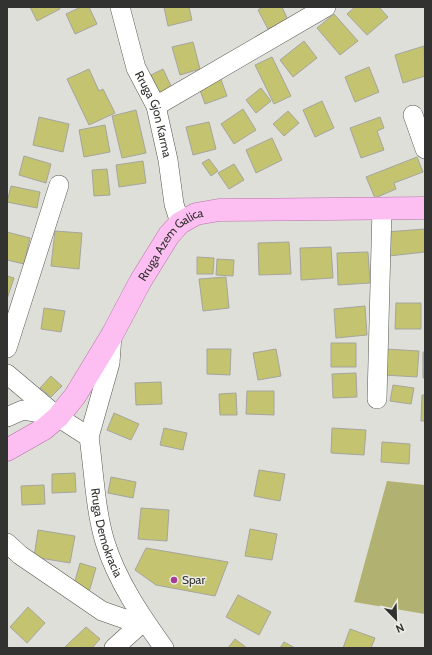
<svg xmlns="http://www.w3.org/2000/svg" width="432" height="655" font-family="Cabin,sans-serif">
	<rect width="100%" height="100%" fill="#dfdfd9"/>
	<path fill="#b1b171" d="M387,481L425,485V614L354,602Z"/>
	<path fill="#c4c36f" stroke="#a5a59f" d="M30,7H59L60,9L37,21Z
		M81,7H89L97,24L75,34L66,14Z
		M164,7H189L192,20L168,26Z
		M263,7H282L288,20L268,29L258,10Z
		M355,7H379L388,17L367,35L347,14Z
		M334,14L358,41L340,55L317,28Z
		M304,41L317,58L293,77L280,60Z
		M193,42L200,69L180,75L172,47Z
		M424,46L425,76L403,83L395,55Z
		M272,57L291,96L274,104L255,65Z
		M369,67L379,92L355,102L345,77Z
		M89,69L99,91L103,89L115,113L89,125L67,79Z
		M163,69L172,88L160,94L151,75Z
		M219,74L227,96L205,104L197,82Z
		M261,88L271,101L256,113L246,100Z
		M322,101L334,128L315,137L303,110Z
		M243,109L256,130L234,144L221,124Z
		M136,110L146,153L122,158L112,116Z
		M288,111L299,123L284,136L273,124Z
		M39,117L69,124L63,152L33,145Z
		M380,117L384,128L377,131L384,150L361,158L350,128Z
		M209,122L216,149L193,155L186,127Z
		M105,125L110,152L84,157L79,130Z
		M272,138L282,160L256,173L246,150Z
		M24,156L51,164L46,183L19,175Z
		M417,157L423,172L394,183L396,189L375,198L366,177Z
		M209,159L218,171L211,176L202,163Z
		M143,161L146,183L119,187L116,165Z
		M234,164L244,180L229,189L218,173Z
		M107,169L110,195L94,196L92,170Z
		M11,186L40,192L37,208L7,202Z
		M425,229V252L389,256L386,232Z
		M55,231L82,233L79,269L51,266Z
		M7,232L30,238L24,264L7,260Z
		M289,242L291,274L259,275L258,243Z
		M331,247L333,278L301,280L300,248Z
		M368,252L370,283L338,285L337,253Z
		M197,257L214,258L213,274H197Z
		M217,259L234,260L233,276L216,275Z
		M7,276L14,278L7,299Z
		M226,277L229,308L203,311L199,279Z
		M396,303H421V329H395Z
		M365,306L367,335L336,338L334,309Z
		M44,308L65,311L61,332L41,329Z
		M331,343H356V367H331Z
		M207,349H231L230,375L207,374Z
		M276,349L281,376L258,380L253,353Z
		M385,349L419,351L417,377L384,375Z
		M423,352H425V378H423Z
		M356,373L357,397L333,398L332,374Z
		M51,376L62,386L51,397L40,388Z
		M161,382L162,404L136,405L135,383Z
		M393,385L414,388L411,404L390,401Z
		M247,391H274V415L246,414Z
		M236,393L237,415H220L219,394Z
		M422,395H425V421H421Z
		M114,413L139,424L131,440L107,430Z
		M164,428L187,433L183,450L160,445Z
		M332,428L366,430L364,455L331,453Z
		M382,442L410,444L409,464L381,462Z
		M259,470L285,474L280,501L254,496Z
		M75,473L76,492L52,493V474Z
		M111,477L136,482L133,498L108,493Z
		M44,485L45,504L22,505L21,486Z
		M141,508L169,510L167,541L138,539Z
		M250,529L277,534L272,560L245,556Z
		M38,530L75,536L70,563L34,557Z
		M146,548L228,562L215,596L156,585L135,570Z
		M80,563L96,568L89,592L73,588Z
		M238,595L271,612L259,635L226,617Z
		M28,607L45,623L27,643L10,627Z
		M86,627L100,639L92,648H64Z
		M350,629L375,638L371,648H343Z
		M235,639L247,648H228Z
		M284,642L295,648H280Z"/>
	<g fill="none" stroke-linecap="round" stroke-linejoin="round">
		<defs>
			<g id="minor">
				<path id="s1" d="M120,7L136,68L156,106L168,160L174,204L180,223"/>
				<path d="M156,106L326,7"/>
				<path d="M413,115L425,149"/>
				<path d="M7,348L59,185"/>
				<path id="s2" d="M7,374L58,417L89,437C94,471 95,509 105,542C117,581 141,616 164,648"/>
				<path d="M377,399L382,208"/>
				<path d="M7,417L23,410L55,416"/>
				<path d="M89,437L110,363L112,335"/>
				<path d="M7,543L20,555L102,611L125,619L144,621"/>
				<path d="M114,648L144,621"/>
			</g>
			<g id="major">
				<path id="s3" d="M7,450L44,429L58,417L75,396L112,335L140,282L169,235L180,223L196,214L219,210L425,208"/>
			</g>
		</defs>
		<use href="#minor" stroke="#585853" stroke-width="20"/>
		<use href="#major" stroke="#b572a8" stroke-width="23"/>
		<use href="#minor" stroke="#fff" stroke-width="19"/>
		<use href="#major" stroke="#fdbff2" stroke-width="22"/>
	</g>
	<circle fill="#a83a98" stroke="#ecece6" stroke-width="1.5" cx="174" cy="580" r="4"/>
	<g text-anchor="middle" stroke-width="3" stroke-linejoin="round" paint-order="stroke">
		<g font-size="12" fill="#323230" stroke="#ecece6">
			<text dy="4" stroke="none"><textPath href="#s1" startOffset="113">Rruga Gjon Karma</textPath></text>
			<text dy="4" stroke="none"><textPath href="#s3" startOffset="269">Rruga Azem Galica</textPath></text>
			<text dy="4" stroke="none"><textPath href="#s2" startOffset="201">Rruga Demokracia</textPath></text>
		</g>
		<g font-size="12" fill="#323230" stroke="#ecece6" text-anchor="start">
			<text x="182" y="584">Spar</text>
		</g>
	</g>
	<rect width="432" height="655" fill="none" stroke="#323230" stroke-width="16"/>
	<g transform="translate(396 619) rotate(157)" stroke="#ecece6" stroke-width="3" paint-order="stroke">
	<path d="M0-3L7 15L0 10L-7 15Z" fill="#323230"/>
	<text y="-6" font-size="11" font-weight="bold" text-anchor="middle" fill="#323230">N</text>
	</g>
</svg>
